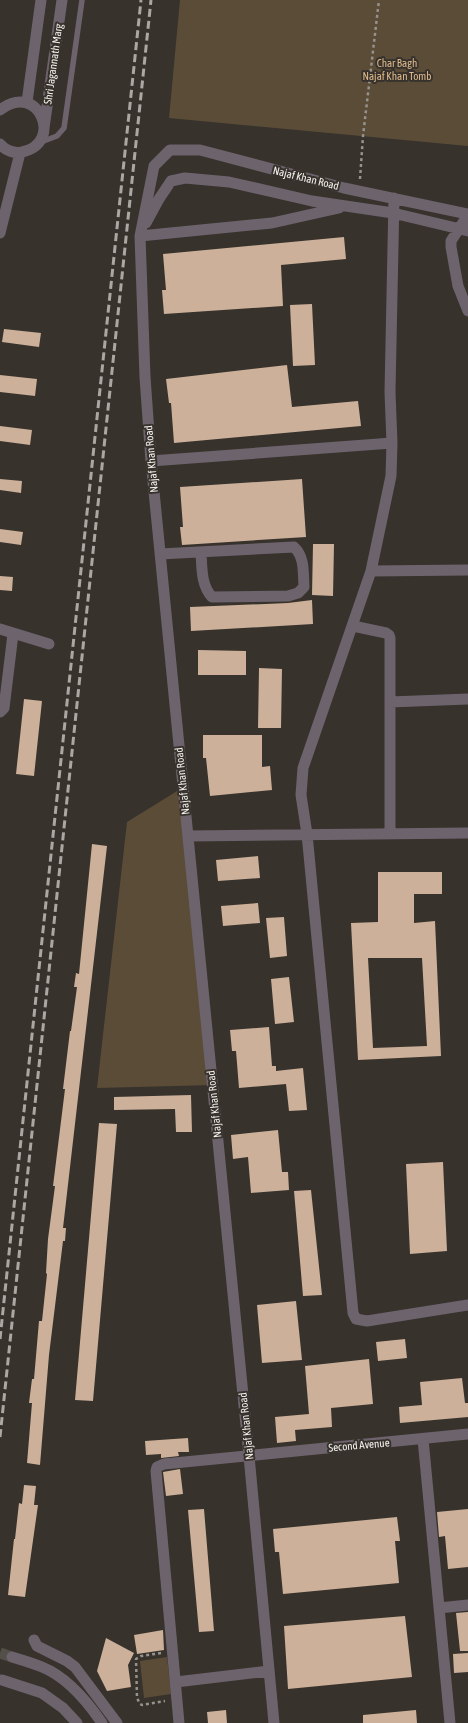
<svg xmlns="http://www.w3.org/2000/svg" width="468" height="1723" font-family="'Asap Condensed',sans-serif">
	<rect width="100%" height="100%" fill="#37322c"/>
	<path fill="#5b4c38" d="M180,0H468V146L169,118Z
		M182,788L213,1085L97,1088L127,822Z
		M167,1657L171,1694L144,1698L140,1661Z"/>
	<path fill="#ccb09a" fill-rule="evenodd" d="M344,237L346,259L281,265L283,306L164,314L162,290H166L163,254Z
		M312,304L315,365L293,366L290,305Z
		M4,329L41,333L39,347L2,342Z
		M287,365L292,407L358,401L361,426L174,443L171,403H169L166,379Z
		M0,375L37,379L35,396L0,392Z
		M0,426L32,430L30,445L0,441Z
		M0,479L22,481L21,493L0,490Z
		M302,479L306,537L182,545L180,527H183L180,487Z
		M0,529L23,532L21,545L0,542Z
		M313,544H334L333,596L312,595Z
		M0,576L13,577L12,591L0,590Z
		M312,600L313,624L191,631L190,607L288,603Z
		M198,650L246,651V675H198Z
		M259,668L282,669L281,728H258Z
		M24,699L42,701L34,776L16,774Z
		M203,735H262V767L270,766L272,790L210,796L206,758H203Z
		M92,844L107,846L63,1228H66L65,1241H63L49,1355L40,1465L27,1463L32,1403H29L32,1379H34L39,1321H42L47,1274L46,1273L48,1239L55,1186H53L65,1089H63L70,1031H71L77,987H74L76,973L79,974Z
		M258,856L260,878L218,881L216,860Z
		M378,872H442V894H414V923L435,921L441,1056L358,1060L351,923L378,922ZM368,958H422L427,1046L373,1048Z
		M258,903L260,923L223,926L221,906Z
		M284,917L287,956L270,958L266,918Z
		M289,977L294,1022L275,1024L271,979Z
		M269,1027L272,1066H276V1071L303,1068L307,1110L289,1111L286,1084L239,1088L236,1051H232L230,1030Z
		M191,1095L192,1132H176L175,1109L114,1110V1097Z
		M99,1123L117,1124L93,1401L75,1400Z
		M278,1130L282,1172H288L289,1190L251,1193L248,1157L233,1159L231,1135Z
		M443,1162L447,1251L410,1254L406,1164Z
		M311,1190L322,1295L303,1296L294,1191Z
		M296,1301L302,1360L262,1363L257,1305Z
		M405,1339L407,1358L378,1361L376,1342Z
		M369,1359L373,1404L331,1408L332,1427L295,1430L296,1441L277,1443L275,1417L309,1414L305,1366Z
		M462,1378L465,1403H468V1417L400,1423L399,1407L422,1405L420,1382Z
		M188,1438L189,1452H178L179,1456L161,1458V1454L146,1455L145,1441Z
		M180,1469L183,1494L166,1496L163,1472Z
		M24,1485L36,1486L34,1505H38L25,1597L8,1595L14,1539H15L19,1503L22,1504Z
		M204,1509L214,1631L199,1632L188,1510Z
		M468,1509V1567L448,1569L445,1536L439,1537L437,1512Z
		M397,1517L400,1541H395L399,1583L283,1594L279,1552H275L273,1529Z
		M468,1612V1651H460L456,1613Z
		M405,1616L412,1677L288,1689L284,1626Z
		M163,1630L164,1650L137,1654L134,1635Z
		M106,1638L134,1653L128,1665L131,1687L107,1691L97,1671Z
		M468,1653V1672L454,1673L453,1654Z
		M226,1710L227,1723H208L207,1712Z
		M416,1710L417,1723H363V1715Z"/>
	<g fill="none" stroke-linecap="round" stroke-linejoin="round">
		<path stroke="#534f49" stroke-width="11" stroke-dasharray="11 5.5" stroke-linecap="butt" d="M0,1653L12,1657"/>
		<path stroke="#96928d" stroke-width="2.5" stroke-dasharray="3 3" stroke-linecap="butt" d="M360,179L363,136L379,0
			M161,1653L141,1656L136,1659L137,1698L140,1704L142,1705L165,1701"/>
		<path stroke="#6d636d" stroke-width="5.5" d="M41,142L57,136L64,128L82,0"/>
		<path stroke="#6d636d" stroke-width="11" d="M394,198L390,392L392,443L391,476L371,571L303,768L301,795L307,834L353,1313L356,1319L367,1321L468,1305
			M468,215L451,241V247L458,286L468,311
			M146,223L159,199L171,181L185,178L229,182L312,201L393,213L468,231
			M140,236L272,223L339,208
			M151,461L392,443
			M160,554L294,547C305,557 303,573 304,587L298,593L288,596L212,597C201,585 202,568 201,552
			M371,571L468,570
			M353,626L386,633L389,635L390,638V833
			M0,629L49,644
			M390,702L468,699
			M0,712L4,708L13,634
			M188,836L468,833
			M423,1439L450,1723
			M439,1608L468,1605
			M34,1640L37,1646L67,1661L75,1667L117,1723
			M176,1682L269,1671
			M179,1723L156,1471L157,1467L164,1464L468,1434
			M274,1723L249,1456L151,461L145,377L140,236L154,166L170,150H200L344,188L468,214"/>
		<path stroke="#6d636d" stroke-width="11" d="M27,102L41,0
			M0,110C38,80 65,143 22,152C14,154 5,150 0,144
			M44,128L62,0
			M0,233L20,153
			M12,1657C22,1660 32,1663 42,1667C67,1677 87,1701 102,1723
			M2,1680L42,1693L63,1708L77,1723"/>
		<path stroke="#aba8a3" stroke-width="3" stroke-dasharray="8 4" stroke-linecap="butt" d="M0,1339L141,0
			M0,1437L151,0"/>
	</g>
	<g text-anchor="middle" stroke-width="4" stroke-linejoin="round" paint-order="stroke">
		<g font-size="11" fill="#deb98b" stroke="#37322c">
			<text x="397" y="67">Char Bagh<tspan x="397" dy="13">Najaf Khan Tomb</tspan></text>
		</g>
		<g font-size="11" fill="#f4f1ed" stroke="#37322c">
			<text transform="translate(53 64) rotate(-82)" y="4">Shri Jagannath Marg</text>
			<text transform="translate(306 178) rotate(14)" y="4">Najaf Khan Road</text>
			<text transform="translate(151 459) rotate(-95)" y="4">Najaf Khan Road</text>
			<text transform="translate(182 781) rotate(-96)" y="4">Najaf Khan Road</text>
			<text transform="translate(214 1104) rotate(-96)" y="4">Najaf Khan Road</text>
			<text transform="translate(246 1426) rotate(-96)" y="4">Najaf Khan Road</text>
			<text transform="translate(359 1445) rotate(-5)" y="4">Second Avenue</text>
		</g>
	</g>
</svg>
